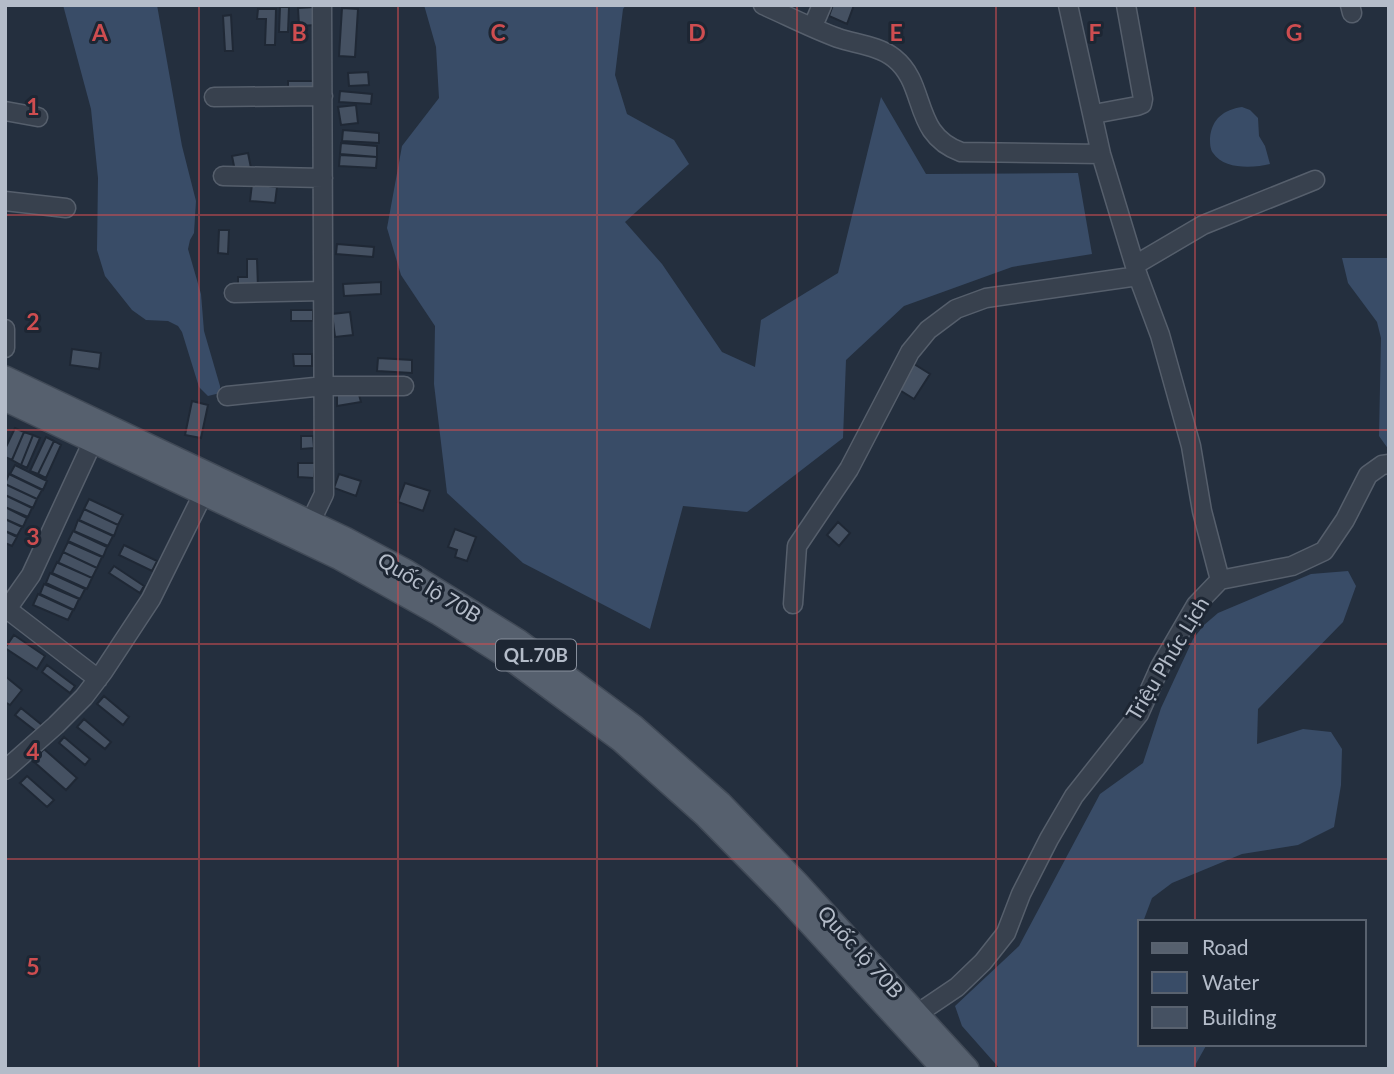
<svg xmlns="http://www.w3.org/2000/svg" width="1394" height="1074" font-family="Lato,sans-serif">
	<rect width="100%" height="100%" fill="#242f3e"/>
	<path fill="#394c67" d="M63,5H157L182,146L196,201L194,233L190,240L188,249L201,294L204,331L220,386V393L208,396L199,387L182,332L178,326L168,321L146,320L132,310L105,276L97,250L98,178L91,109Z
		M424,5H626L623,9L615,75L627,114L674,140L689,164L625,222L662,264L722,352L755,367L761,320L838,273L881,97L926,174L1078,173L1092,254L1012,267L904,306L846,360L843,438L747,512L683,506L650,629L523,563L447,493L434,384L435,326L401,275L387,228L402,146L439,98L436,47Z
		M1242,107L1250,110L1258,118L1259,136L1265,146L1270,164C1254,168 1224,170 1213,153C1210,149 1210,143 1210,138C1212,118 1224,110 1242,107Z
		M1342,258H1389V450L1379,436L1381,338L1377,322L1348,283Z
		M1348,571L1356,586L1343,622L1258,709L1257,744L1303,729L1331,732L1342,749L1341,785L1334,827L1298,845L1242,854L1172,883L1152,898L1143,922H1140V1044H1207L1193,1069H1000L962,1026L955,1006L1019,946L1100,794L1143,763L1161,708L1193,639L1204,625L1218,613L1311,574Z"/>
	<path fill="#455162" stroke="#1f2835" stroke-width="2" d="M833,5H854L847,24L829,16Z
		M280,7H289L288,32H279Z
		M315,7L316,25L299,26L298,8Z
		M342,8L358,9L355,57L339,56Z
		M258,9H276L275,45H265L266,19H257Z
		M231,15L233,51H225L223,16Z
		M368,72L369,85L349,86L348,73Z
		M288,81H318V94H288Z
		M340,91L372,94L371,104L339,102Z
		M356,105L358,123L341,125L338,107Z
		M343,130L379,133V143L342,141Z
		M341,143L377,146V157L340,154Z
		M248,153L251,168L235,171L232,156Z
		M340,155L377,157L376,168L339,166Z
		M252,184L277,187L275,203L250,201Z
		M219,230H229L228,254L218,253Z
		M337,244L374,247L373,257L336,254Z
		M247,259H257L258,288H238V277H247Z
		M381,282V294L344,296L343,284Z
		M291,310H313V321H291Z
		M350,312L353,335L335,337L332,314Z
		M72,349L101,353L99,369L70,365Z
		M293,354H312V366H294Z
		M378,358L412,360V373L377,371Z
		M906,359L930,374L914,399L890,384Z
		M358,391L361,402L337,406V394Z
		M192,401L208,405L201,438L185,435Z
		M15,428L24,432L12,460L5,457V449Z
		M24,432L33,435L21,465L12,460Z
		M33,435L40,438L27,468L21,465Z
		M301,436H313L314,448L301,449Z
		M46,437L54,441L38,474L30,471Z
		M54,441L61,445L46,478L38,474Z
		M298,463H315L314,478L298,477Z
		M15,465L47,481L43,490L10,474Z
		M9,474L42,490L37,499L5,484Z
		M339,474L361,481L356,496L334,488Z
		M405,483L430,491L423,511L398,502Z
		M5,484L37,499L33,508L5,495Z
		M5,495L32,508L28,517L5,507Z
		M89,499L123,515L118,525L84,509Z
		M5,507L27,518L23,527L5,519Z
		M84,509L118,525L114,536L79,520Z
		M5,519L22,527L17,536L5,531Z
		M78,520L113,536L108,546L74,531Z
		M838,522L850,533L839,546L827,535Z
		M455,529L476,537L467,561L455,557L457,550L448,547Z
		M5,531L17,537L12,546L5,543Z
		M73,531L107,547L103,557L68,541Z
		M68,542L102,557L97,568L63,552Z
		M124,545L157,561L152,571L119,555Z
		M63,552L97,568L92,578L58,563Z
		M57,562L92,578L87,589L52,573Z
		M114,566L144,586L140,593L109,573Z
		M50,573L85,589L80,599L46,583Z
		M44,584L79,599L74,610L40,594Z
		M38,594L73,610L68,620L33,605Z
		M14,635L45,656L37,669L5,648Z
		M47,665L75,686L70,693L42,672Z
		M5,676L22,690L10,705L5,702Z
		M104,696L129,717L123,725L97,704Z
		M21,708L42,725L37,732L15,715Z
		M84,719L111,742L105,749L77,727Z
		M64,737L90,759L85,765L59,743Z
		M44,749L77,778L66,790L33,761Z
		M27,776L54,800L47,807L20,783Z"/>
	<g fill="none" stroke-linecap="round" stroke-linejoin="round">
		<defs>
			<path id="minor" d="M763,5C788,16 813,29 838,38C856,44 879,46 894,58C928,85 911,134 961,152L1101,154
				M1068,5L1101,154L1138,276L1160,335L1191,446L1202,511L1220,580
				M1350,5L1352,13
				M813,26L822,5
				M214,97L323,96
				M5,111L38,117
				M1094,114L1137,106L1142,104L1143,99L1126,5
				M223,176L323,178
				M5,201L66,208
				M1135,265L1203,225L1315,180
				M234,293L323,291
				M5,329V348
				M227,396L324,386H404
				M310,523L324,494L322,5
				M793,604L797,546L849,469L910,352L928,330L956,309L986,298L1138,276
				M7,609L98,679
				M5,612L31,575L93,441
				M5,770L56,725L84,697L103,672L151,599L209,482
				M917,1014L957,987L983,962L1006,933L1021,894L1049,839L1074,796L1139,714L1160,667L1196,605L1220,580L1292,566L1324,551L1345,520L1368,475L1382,465L1389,464"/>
			<path id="major" d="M5,378L345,539L407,572L518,641L634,727L720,803L797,883L967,1069
				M5,399L338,557L440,614L510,658L621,740L705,815L784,895L944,1069"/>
		</defs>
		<use href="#minor" stroke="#565f6c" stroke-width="21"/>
		<use href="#major" stroke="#414a57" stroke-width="26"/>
		<use href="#minor" stroke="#38414e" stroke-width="18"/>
		<use href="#major" stroke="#56606e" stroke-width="23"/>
	</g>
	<path fill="none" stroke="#ce4d50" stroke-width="2" stroke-opacity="0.55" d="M199,5V1069M398,5V1069M597,5V1069M797,5V1069M996,5V1069M1195,5V922M5,215H1389M5,430H1389M5,644H1389M5,859H1389M1195,1044V1069"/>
	<g text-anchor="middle" stroke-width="6" stroke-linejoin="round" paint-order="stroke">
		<rect fill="#1d2633" stroke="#878f9c" stroke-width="2" x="496" y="639.5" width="80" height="31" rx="5"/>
		<g font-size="19" font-weight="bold" fill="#b4bcc9">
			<text x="536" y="662">QL.70B</text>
		</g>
		<g font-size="21" fill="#b4bcc9" stroke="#1d2633">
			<text transform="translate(429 588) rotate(31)" y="7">Quốc lộ 70B</text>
			<text transform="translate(1168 659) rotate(-59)" y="7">Triệu Phúc Lịch</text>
			<text transform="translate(860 952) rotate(48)" y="7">Quốc lộ 70B</text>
		</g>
	</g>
	<g font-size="23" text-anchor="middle" font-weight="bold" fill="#ce4d50" stroke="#1d2633" stroke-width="6" stroke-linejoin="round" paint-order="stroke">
		<text x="100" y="41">A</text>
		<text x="299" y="41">B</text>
		<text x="498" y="41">C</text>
		<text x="697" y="41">D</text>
		<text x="896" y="41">E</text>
		<text x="1095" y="41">F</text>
		<text x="1294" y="41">G</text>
		<text x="33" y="115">1</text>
		<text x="33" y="330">2</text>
		<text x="33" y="545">3</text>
		<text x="33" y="760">4</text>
		<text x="33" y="975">5</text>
	</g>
	<rect width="1394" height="1074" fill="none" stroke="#b4bcc9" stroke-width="14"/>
	<rect x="1138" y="920" width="228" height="126" fill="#1d2633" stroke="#59626f" stroke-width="2"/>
	<rect x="1152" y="943" width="35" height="10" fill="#56606e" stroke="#59626f" stroke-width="2"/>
	<text x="1202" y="955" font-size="21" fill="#b4bcc9">Road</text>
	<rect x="1152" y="972" width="35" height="21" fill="#394c67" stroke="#59626f" stroke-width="2"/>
	<text x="1202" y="990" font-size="21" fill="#b4bcc9">Water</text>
	<rect x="1152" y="1007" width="35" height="21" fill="#455162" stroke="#59626f" stroke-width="2"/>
	<text x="1202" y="1025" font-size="21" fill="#b4bcc9">Building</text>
</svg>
